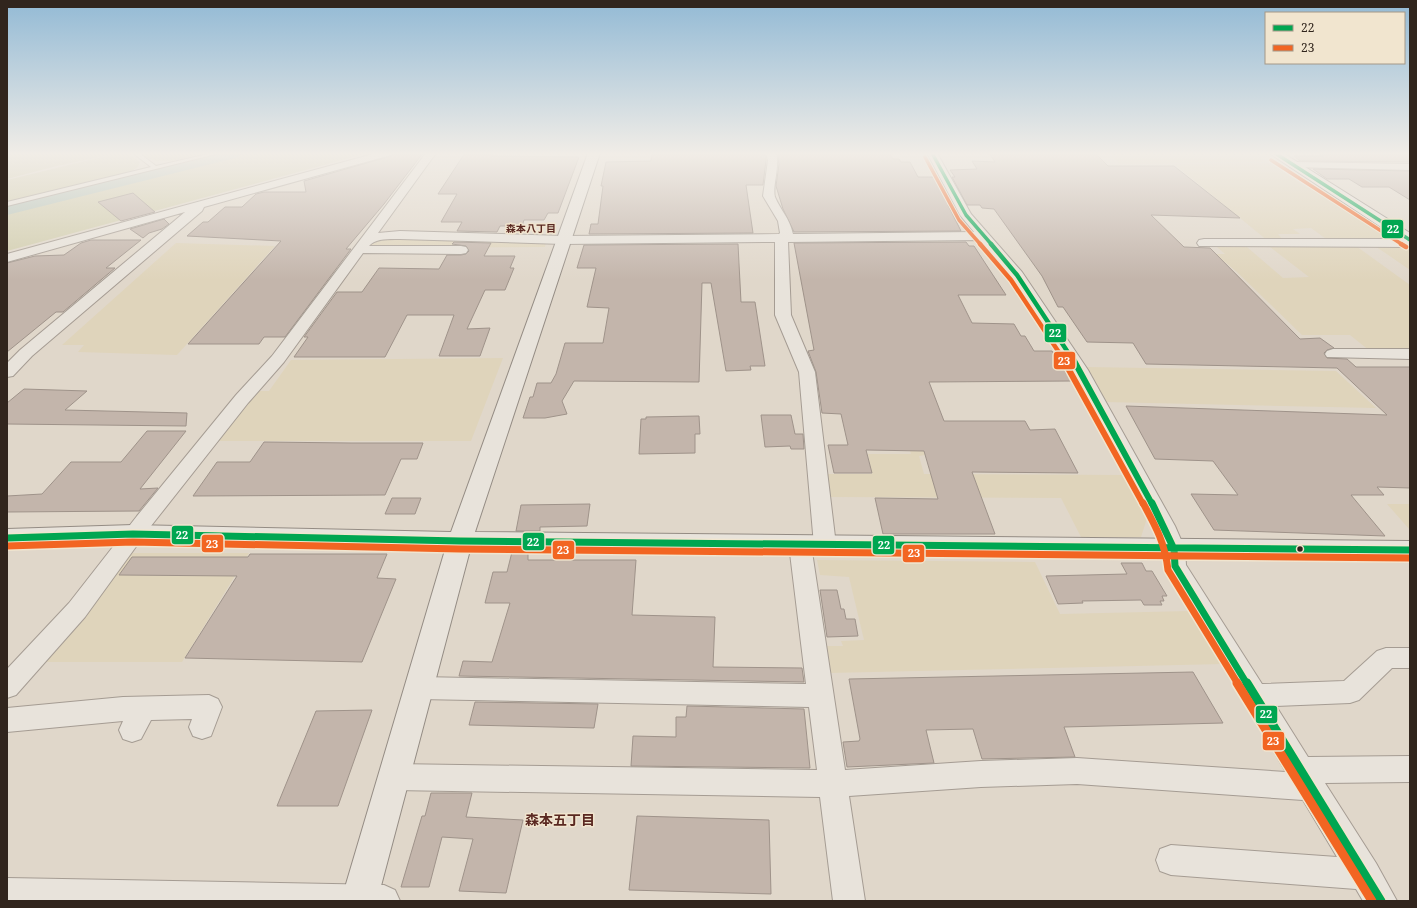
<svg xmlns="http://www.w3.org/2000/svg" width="1417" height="908" font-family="'Noto Serif','Noto Sans JP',serif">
	<rect width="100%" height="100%" fill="#e0d7ca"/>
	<path fill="#dfd4bb" d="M1110,153H1269L1274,156H1257L1266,162L1120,164Z
		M1270,163L1308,188H1323L1398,238L1399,240L1329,241L1311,228L1293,229L1300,234H1278L1284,241H1268L1174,164Z
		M390,237L546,241L545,247L366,248L371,242Z
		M176,243L275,246L177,355L78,352L84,345H62Z
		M1356,246L1410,285V350L1370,351L1350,335H1302L1237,272L1215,254H1225L1217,247H1247L1283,278L1309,277L1270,247Z
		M1375,246L1410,247V270Z
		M503,358L471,441H214L253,391H269L291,360Z
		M1085,367L1336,371L1376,408L1105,402Z
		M919,437L925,455L919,456L924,474L1125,475L1148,515L1141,537H1081L1061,498L826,497L823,474H872L868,454H911L906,438Z
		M1387,504H1410V530Z
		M128,553H249L182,662H38Z
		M817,560L1035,562L1060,614L1190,611L1224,664L828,673L824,646H843L841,641L864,640L849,577L820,575Z"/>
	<path fill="#d1cdad" d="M7,153H127L140,162L138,167L130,172L7,202V180L114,154L57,166L7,179Z
		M139,153H204C182,158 160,169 139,153Z
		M231,153H368L7,251V209Z"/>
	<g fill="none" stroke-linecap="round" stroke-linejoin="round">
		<path fill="#b5c4b9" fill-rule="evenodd" d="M213,153H242L239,157L7,215V203Z"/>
	</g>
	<path fill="#c3b5ab" stroke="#9f938a" d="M393,153H423L384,204L346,249H351L285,337H264L259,344H188L281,241L187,236L203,222H208L225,207H242L256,194L264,192H306L304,181L391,156Z
		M465,153H493L491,156L579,157L558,213H548L544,220H524L522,226H500L497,232L457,231L462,222H441L457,194H438Z
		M652,153H765L766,160L763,185H746L753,233L589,234L591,224H598L603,186H601L606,162L651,161Z
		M777,153H889L893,159H899L901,162H910L918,177H938L953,205H948L961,231L794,232L783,209L776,186L779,164Z
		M989,153H1095L1108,166H1174L1240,218L1151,215L1184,247L1210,248L1300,339L1320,338L1334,348L1327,350L1324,353L1327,358L1347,359L1356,367H1410V488L1377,487L1384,495H1351L1385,536L1214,530L1191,494L1238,495L1213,461L1155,459L1126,406L1387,415L1337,368L1146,364L1133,343L1087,342L1063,307H1058L1042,276L994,209L982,208L980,205H967L952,177H955L950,170L977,169L972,161L995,162Z
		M1318,153H1410V162L1300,161L1294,156H1324Z
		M1313,169L1410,171V200L1389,187H1362L1349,179H1327Z
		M133,193L155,212L121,221L98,202Z
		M164,219L169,224L162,229L149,233L143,238L130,229Z
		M91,240H141L106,268H115L63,312H56L7,352V263L35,256L64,255L81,243Z
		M454,242L491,243L484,256H515L510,268H514L505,290H485L467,329L490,328L480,356H439L454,315H407L385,357H294L308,337H304L337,292H362L379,268L439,269L447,255H461L466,254L469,251L466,246L452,244Z
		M966,242L969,246H974L1006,295H958L972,323L1014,324L1021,336H1025L1034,351H1052L1071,381L929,382L944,421H1025L1030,430L1055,429L1078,473L972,472L995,534H883L875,498L938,499L924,451L866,450L872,473H834L828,445H848L841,414L822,413L816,372L808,351L814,350L794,243Z
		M738,244L741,302H755L765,366H750L751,370L726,371L711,283H702L699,382L574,381L562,401L567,414L545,418H523L530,397H533L537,383H551L556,374L565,343H603L609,308L587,307L596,268H577L584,245Z
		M24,389L87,391L65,410L187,413L186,426L7,424V403Z
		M761,415H791L795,434H803L804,449H791L790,446L765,447Z
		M699,416L700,434H695V453L639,454L641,419H646V417Z
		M147,431H186L140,489L158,488L139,511L7,512V496L42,494L71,462H121Z
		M264,442L351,443H423L417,459H401L385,495L193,496L217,462H250Z
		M392,498H421L415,514H385Z
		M590,504L587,526L540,527V531H516L521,505Z
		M512,552H528V560H636L632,615L715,617L713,667L802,668L804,682L459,676L463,661L492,662L510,603H485L493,572H507Z
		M250,554H387L377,578L396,579L362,662L185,658L237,576L119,575L132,557H248Z
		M1121,563H1142L1146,571H1152L1167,596H1162L1164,601H1160L1162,605H1144L1141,600L1082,601L1083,603L1058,604L1046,576L1127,574Z
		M820,590H837L841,609H844L846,619H855L858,636L827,637Z
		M1193,672L1223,723L1064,727L1075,757L982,759L973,729L926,730L934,763L847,767L843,742L859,741L860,739L849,679Z
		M475,702L598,704L594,728L469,725Z
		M687,706L804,709L810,768L631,766L633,736L676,737V717H686Z
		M372,710L338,806H277L316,711Z
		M431,793H472L466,817L523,820L506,893L459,891L473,839L442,837L429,887H401L422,816H425Z
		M637,816L769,820L771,894L629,890Z"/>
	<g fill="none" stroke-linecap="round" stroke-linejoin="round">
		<defs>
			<path id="lane" d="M133,153H139L156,166L212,153H220L7,206V202L151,167Z"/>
			<path id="street" d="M377,153H392L391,155L204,207L202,211L32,356L13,376L7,377V363L20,350L185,212L7,262V254Z
				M426,153H436L378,233L400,231L563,236L779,234L780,233L778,221L763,196L768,160L766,153H776C780,167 772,187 775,197C781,211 789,217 793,234L974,232L960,215L927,153H937L971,214L1022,272L1088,370L1175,526L1185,549L1186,565L1262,684L1344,681L1377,651L1386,648H1410V668H1392L1359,700L1350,703L1276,706L1308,757L1410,756V782L1325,783L1376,863L1397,901H1363L1356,889L1171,875L1160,871L1156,860L1160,849L1171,845L1337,857L1303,800L1077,784L981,787L849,796L865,901H833L820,797L394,790L384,786L380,777L384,768L394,764L817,770L809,707L419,699L410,696L406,688L410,680L419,677L806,684L789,545L792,539L800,537L808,539L811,545L845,770L981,761L1077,758L1286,772L1164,566L1163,549L1153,526L1072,370L1012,277L980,240L788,242L791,315L815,372L836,545L833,551L825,553L817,551L814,545L799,372L775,315V242L563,244L400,239C391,239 375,238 369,246H461L466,247L468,250L466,253L461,254L363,253L284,362L248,403L151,526L85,617L16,695L7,698V669L69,603L137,516L236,395L272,356Z
				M1294,162L1410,164V170L1290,167L1289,165L1290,163Z
				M1204,239H1410V247L1199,246L1197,243L1199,240Z
				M1333,349H1410V359L1327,357L1325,354L1327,351Z
				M209,695L218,699L222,707L211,736L202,739L193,736L189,727L192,719L151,720L141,739L132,742L123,739L119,730L123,721L7,732V708L123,697Z
				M7,878L384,885L395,890L400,901H7Z"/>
			<path id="secondary" d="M588,153H600L475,532L1410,541V559L470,550L377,901H341L445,550L133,543L7,547V529L133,525L451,532Z
				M1269,153H1283L1410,233V244L1405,243Z"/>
		</defs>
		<use href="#lane" stroke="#a59c93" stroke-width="2"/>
		<use href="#street" stroke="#a59c93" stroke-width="2"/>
		<use href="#secondary" stroke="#948c84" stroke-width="2"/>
		<use href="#lane" fill="#e8e3db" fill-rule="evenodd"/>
		<use href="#street" fill="#e8e3db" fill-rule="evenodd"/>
		<use href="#secondary" fill="#e8e3db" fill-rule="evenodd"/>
		<defs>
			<path id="bus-1-far4" d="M932,153L966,215L992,245
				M1275,153L1410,240"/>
			<path id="bus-1-far3" d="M991,244L1017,275L1073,360"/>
			<path id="bus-1-far2" d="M1073,359L1152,504"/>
			<path id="bus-1-far1" d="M1152,503L1174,549L1175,566L1247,684
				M7,538L133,534L460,541L1410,550"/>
			<path id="bus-1" d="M1247,683L1381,901"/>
			<path id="bus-2-far4" d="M925,157L959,220L981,245
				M1271,160L1403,245"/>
			<path id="bus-2-far3" d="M980,244L1011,280L1064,360
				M1401,244L1406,247"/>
			<path id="bus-2-far2" d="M1063,359L1143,504"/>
			<path id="bus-2-far1" d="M1143,503C1156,527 1165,543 1168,570L1238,684
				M7,546L133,542L460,549L1410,558"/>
			<path id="bus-2" d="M1237,683L1372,901"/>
		</defs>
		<use href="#bus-1-far4" stroke="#f1e5cf" stroke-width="5.5"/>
		<use href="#bus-1-far3" stroke="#f1e5cf" stroke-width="7"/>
		<use href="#bus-1-far2" stroke="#f1e5cf" stroke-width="9"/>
		<use href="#bus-1-far1" stroke="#f1e5cf" stroke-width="10"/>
		<use href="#bus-1" stroke="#f1e5cf" stroke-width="12"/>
		<use href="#bus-2-far4" stroke="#f1e5cf" stroke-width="5.5"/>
		<use href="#bus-2-far3" stroke="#f1e5cf" stroke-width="7"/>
		<use href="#bus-2-far2" stroke="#f1e5cf" stroke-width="9"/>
		<use href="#bus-2-far1" stroke="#f1e5cf" stroke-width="10"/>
		<use href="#bus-2" stroke="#f1e5cf" stroke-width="12"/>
		<use href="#bus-1-far4" stroke="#00a651" stroke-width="3.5"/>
		<use href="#bus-1-far3" stroke="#00a651" stroke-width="4.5"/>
		<use href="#bus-1-far2" stroke="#00a651" stroke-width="6"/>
		<use href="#bus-1-far1" stroke="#00a651" stroke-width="7"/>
		<use href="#bus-1" stroke="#00a651" stroke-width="9"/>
		<use href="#bus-2-far4" stroke="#f26522" stroke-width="3.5"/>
		<use href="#bus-2-far3" stroke="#f26522" stroke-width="4.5"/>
		<use href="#bus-2-far2" stroke="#f26522" stroke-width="6"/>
		<use href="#bus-2-far1" stroke="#f26522" stroke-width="7"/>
		<use href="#bus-2" stroke="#f26522" stroke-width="9"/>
	</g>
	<linearGradient id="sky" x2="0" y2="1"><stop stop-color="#93bad5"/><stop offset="0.55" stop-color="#f1ede7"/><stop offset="1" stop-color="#f1ede7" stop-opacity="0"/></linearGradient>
	<rect width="1417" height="280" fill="url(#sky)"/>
	<circle fill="#31251d" stroke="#f1e5cf" stroke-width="1.5" cx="1300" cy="549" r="3.5"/>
	<g text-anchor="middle" stroke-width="3" stroke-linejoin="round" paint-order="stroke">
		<g font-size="10" font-weight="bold" fill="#5a2821" stroke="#f1e5cf">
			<text x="531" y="232">森本八丁目</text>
		</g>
		<g font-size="14" font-weight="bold" fill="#5a2821" stroke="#f1e5cf">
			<text x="560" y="825">森本五丁目</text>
		</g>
	</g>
	<g stroke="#f1e5cf" stroke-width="1.5">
		<rect x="1381" y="219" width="23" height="20" rx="4" fill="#00a651"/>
		<rect x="1044" y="323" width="23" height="20" rx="4" fill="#00a651"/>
		<rect x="1053" y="351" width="23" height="19" rx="4" fill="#f26522"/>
		<rect x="171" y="525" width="23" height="20" rx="4" fill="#00a651"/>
		<rect x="522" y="532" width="23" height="19" rx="4" fill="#00a651"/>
		<rect x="201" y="534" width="23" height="19" rx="4" fill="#f26522"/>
		<rect x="872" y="535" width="23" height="20" rx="4" fill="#00a651"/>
		<rect x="552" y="540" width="23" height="20" rx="4" fill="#f26522"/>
		<rect x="902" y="544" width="23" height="19" rx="4" fill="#f26522"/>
		<rect x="1255" y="705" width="23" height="19" rx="4" fill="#00a651"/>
		<rect x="1262" y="731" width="23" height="20" rx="4" fill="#f26522"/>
	</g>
	<g font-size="11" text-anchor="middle" font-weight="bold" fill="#fff">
		<text x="1393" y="233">22</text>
		<text x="1055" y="337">22</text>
		<text x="1064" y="365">23</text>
		<text x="182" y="539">22</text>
		<text x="533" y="546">22</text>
		<text x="212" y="548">23</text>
		<text x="884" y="549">22</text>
		<text x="563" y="554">23</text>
		<text x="914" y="557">23</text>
		<text x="1266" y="718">22</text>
		<text x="1273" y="745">23</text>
	</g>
	<rect width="1417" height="908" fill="none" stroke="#31251d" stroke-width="16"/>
	<rect x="1265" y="12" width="140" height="52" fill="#f1e5cf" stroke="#a49888"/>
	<rect x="1273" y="25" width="20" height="6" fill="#00a651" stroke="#a49888"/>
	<text x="1301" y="32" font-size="12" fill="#31251d">22</text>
	<rect x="1273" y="45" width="20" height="6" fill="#f26522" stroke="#a49888"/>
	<text x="1301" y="52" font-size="12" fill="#31251d">23</text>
</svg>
